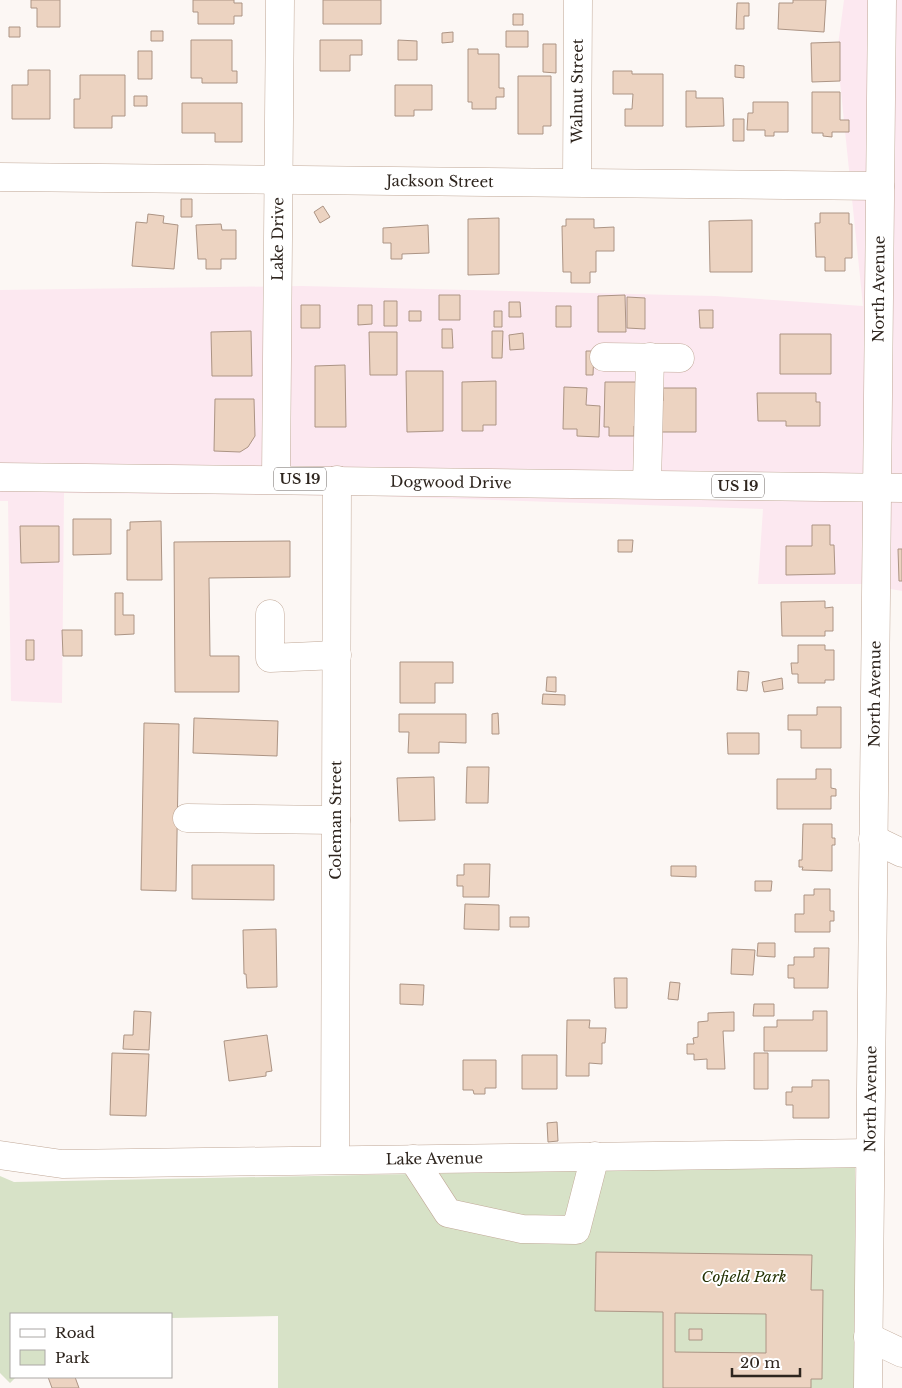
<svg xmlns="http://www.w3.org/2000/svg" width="902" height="1388" font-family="'Libre Baskerville',serif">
	<rect width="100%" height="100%" fill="#fcf7f4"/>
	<path fill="#fce8f0" d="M844,0H902V591L863,584H758L763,509L375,496L64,493L62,703L11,701L8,501H0V290L302,286L715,296L863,306L837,53Z"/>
	<path fill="#d7e2c7" d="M855,1165V1388H278V1316L171,1318V1314H11V1377H16L10,1383L0,1373V1176L14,1182Z"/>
	<path fill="#ecd3c1" stroke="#ac9484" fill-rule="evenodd" d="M31,0H60V27H37V8H31Z
		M193,0H234V3H242V16H234V24H198V12H193Z
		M323,0H381V24H323Z
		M793,0H826L824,32L778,29L779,3H793Z
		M737,3H749V16H744V29H736Z
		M513,14H523V25H513Z
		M9,27H20V37H9Z
		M151,31H163V41H151Z
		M506,31H528V47H506Z
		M453,32V42L442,43V33Z
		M191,40H232V71H237V83H202V78H191Z
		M320,40H362V55H350V71H320Z
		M398,40L417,41V60H398Z
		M840,42V81L812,82L811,43Z
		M543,44H556V73L543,72Z
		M468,49H478V54H499V88H504V97H496V109H472V102H468Z
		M138,51H152V79H138Z
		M735,65L744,66V78L735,77Z
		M28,70H50V119H12V85H28Z
		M613,71H632V74H663V126H625V109H632L633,94H613Z
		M80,75H125V116H112V128H74V99H80Z
		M518,76H551V126H543V134H518Z
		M395,85H432V110H414V116H395Z
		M686,91H696V98H723L724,126L686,127Z
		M812,92H840V120H849V132H832V137L823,136V133H812Z
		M134,96H147V106H134Z
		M753,102H788V132H774V136H765V130H747L748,113H753Z
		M182,103H242V142H215V133H182Z
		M733,119H744V141H733Z
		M181,199H192V217H181Z
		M323,206L330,217L320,223L314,212Z
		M820,213H849V224H852V258H845V271H825V257H816L815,223H820Z
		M148,214L164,216L163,223L178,225L174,269L132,266L136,222L147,223Z
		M499,218V274L468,275V219Z
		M566,219H594V228L614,227V251H596V272H590V283H571V272H563L562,226H566Z
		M752,220V272H710L709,221Z
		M221,224L222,230H236V259H221V269H206V259H198L196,225Z
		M428,225L429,253L402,254V259H391V243H383V228Z
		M439,295H460V320H439Z
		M625,295L626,332H598V296Z
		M627,297L645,298V329L627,328Z
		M384,301H397V326H384Z
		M509,302H520L521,317H509Z
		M301,305H320V328H301Z
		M358,305H372V324L358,325Z
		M556,306H571V327H556Z
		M699,310H713V328H700Z
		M409,311H421V321H409Z
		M494,311H502V327H494Z
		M442,329H452L453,348H442Z
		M251,331L252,376H212L211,332Z
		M492,331H503L502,358H492Z
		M369,332H397V375H370Z
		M523,333L524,349L510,350L509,335Z
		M780,334H831V374H780Z
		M586,351H594L593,375H586Z
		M345,365L346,427H315V366Z
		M406,371H443V431L407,432Z
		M496,381V425H483V431H462V382Z
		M605,382H639L638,427L634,426V436H609V427H604Z
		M564,387L587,388L586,405L600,406L599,437L577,436V429H563Z
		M663,388H696V432H661L658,401H663Z
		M757,393H816V402H820V426H786V421H758Z
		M215,399H254L255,436L248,447L240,452L214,451Z
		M73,519H111V554L73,555Z
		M161,521L162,580H127V530H130V522Z
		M812,525H830V545H834L835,574L786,575V546H812Z
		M20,526H59V562L21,563Z
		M618,540H633L632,552H618Z
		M290,541V577L209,578L210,656H239V692H175L174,542Z
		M898,549H902V581H899Z
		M115,593H123V615H134V634L115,635Z
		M825,601V608L833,607V631H825V636H782L781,602Z
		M62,630H82V656H63Z
		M26,640H34V660H26Z
		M798,645H825V650H834V680H825V683H798V674H792L791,663H798Z
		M400,662H453V683H435V703H400Z
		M738,671L749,672L747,691L737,690Z
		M547,677H556V692L546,691Z
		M782,678L783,689L764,692L762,682Z
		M543,694L565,695V705L542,704Z
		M817,707H841V748H801V730H788V715H817Z
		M498,713L499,734H492V714Z
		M399,714H466V743L439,742V753H408L409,732H399Z
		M194,718L278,721L277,756L193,753Z
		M144,723L179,724L176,891L141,890Z
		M727,733H759V754H728Z
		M467,767H489L488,803H466Z
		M816,769H831V788L836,789V796H831V809H777V779H816Z
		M434,777L435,820L399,821L397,778Z
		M803,824H832V838H835V845H832V871L802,870L803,867H799V860H802Z
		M464,864H490L489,897H463V886H457V875H464Z
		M192,865H274V900L192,899Z
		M671,866H696V877L671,876Z
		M755,881H772L771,891H755Z
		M814,889H830V911H834V921H830V932H795V914H804V895H814Z
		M465,904L499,905V930L464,929Z
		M510,917H529V927H510Z
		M276,929L277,987L247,988L246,974H244L243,930Z
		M758,943H775V957L757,956Z
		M814,948H829L828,988H794V978H788V965H794V957H814Z
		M732,949L755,950L753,975L731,974Z
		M614,978H627V1008H615Z
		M670,982L680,983L678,1000L668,999Z
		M400,984L424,985L423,1005L400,1004Z
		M754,1004H774V1016H753Z
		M134,1011L151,1012L149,1050L123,1049L124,1035H133Z
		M813,1011H827V1051H764V1027H777V1020H813Z
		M734,1012V1031H723L725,1069H707V1059L694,1060V1054H687V1044H694L693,1038L698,1037V1022L708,1021V1013Z
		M567,1020H590L589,1028H606L605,1043H602V1064L589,1063V1076H566Z
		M267,1035L272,1071L266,1072V1076L229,1081L224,1041Z
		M112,1053L149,1054L146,1116L110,1115Z
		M754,1053H768V1089H754Z
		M522,1055H557V1089H522Z
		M463,1060H496V1088H485V1094H474L473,1090H463Z
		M812,1080H829V1118H793V1105H786V1092H792V1087H812Z
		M557,1122L558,1141L548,1142L547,1123Z
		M596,1252L812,1255L811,1290H823L822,1379H811V1388H663V1312L595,1311ZM675,1313L766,1314V1353L675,1352Z
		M689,1329H702V1340H689Z
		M48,1377H75L79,1388H52Z"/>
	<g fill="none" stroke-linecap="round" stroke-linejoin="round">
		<defs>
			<g id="minor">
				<path id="s1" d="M0,177L880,186"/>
				<path id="s2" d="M577,182L578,0"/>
				<path d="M604,357L680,358"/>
				<path id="s3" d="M276,479L280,0"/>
				<path d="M647,484L650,357"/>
				<path d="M270,614V658L337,655"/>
				<path d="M187,818L336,820"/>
				<path d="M873,839L902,853"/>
				<path id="s4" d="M0,1155L62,1164L870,1153"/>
				<path d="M413,1159L448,1213L522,1229L576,1230L595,1156"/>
				<path id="s5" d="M335,1160L337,480"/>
				<path d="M868,1337L902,1353"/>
				<path id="s6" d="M868,1388L882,0"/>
			</g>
			<g id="major">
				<path id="s7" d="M0,477L902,488"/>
			</g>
		</defs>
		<use href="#minor" stroke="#c0a897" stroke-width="29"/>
		<use href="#major" stroke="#c0a897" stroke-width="29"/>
		<use href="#minor" stroke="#fff" stroke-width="28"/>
		<use href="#major" stroke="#fff" stroke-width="28"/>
	</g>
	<g text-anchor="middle" stroke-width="4" stroke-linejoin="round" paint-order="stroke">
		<g fill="#fff" stroke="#6d6662" stroke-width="1">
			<rect x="274" y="467.5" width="52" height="23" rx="4"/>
			<rect x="712" y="474.5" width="52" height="23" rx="4"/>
		</g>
		<g font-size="14" font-weight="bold" fill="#2e251e">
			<text x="300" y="484">US 19</text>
			<text x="738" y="491">US 19</text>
		</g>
		<g font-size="15" fill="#2e251e" stroke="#fff">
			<text dy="5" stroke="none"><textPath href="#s2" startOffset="91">Walnut Street</textPath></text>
			<text dy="5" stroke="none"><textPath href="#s1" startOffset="440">Jackson Street</textPath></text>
			<text dy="5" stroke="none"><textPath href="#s3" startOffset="240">Lake Drive</textPath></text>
			<text dy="5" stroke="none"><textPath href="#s6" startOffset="1099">North Avenue</textPath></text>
			<text dy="5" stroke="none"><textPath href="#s7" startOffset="451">Dogwood Drive</textPath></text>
			<text dy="5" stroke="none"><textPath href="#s6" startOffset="694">North Avenue</textPath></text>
			<text dy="5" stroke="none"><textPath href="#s5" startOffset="340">Coleman Street</textPath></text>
			<text dy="5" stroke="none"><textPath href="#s6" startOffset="289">North Avenue</textPath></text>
			<text dy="5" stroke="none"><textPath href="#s4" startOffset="435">Lake Avenue</textPath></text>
		</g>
		<g font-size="15" font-style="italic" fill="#233002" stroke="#fff">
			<text x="744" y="1282">Cofield Park</text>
		</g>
	</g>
	<rect x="10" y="1313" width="162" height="65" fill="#ffffff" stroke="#aba8a5"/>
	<rect x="20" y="1329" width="25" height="8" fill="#ffffff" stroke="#aba8a5"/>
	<text x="55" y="1338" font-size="15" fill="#2e251e">Road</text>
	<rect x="20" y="1350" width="25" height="15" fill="#d7e2c7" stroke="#aba8a5"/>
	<text x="55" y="1363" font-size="15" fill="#2e251e">Park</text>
	<path d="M732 1368v8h68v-8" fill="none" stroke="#2e251e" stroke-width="2.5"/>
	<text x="740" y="1368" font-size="15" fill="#2e251e" stroke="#ffffff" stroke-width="4" paint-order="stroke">20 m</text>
</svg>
